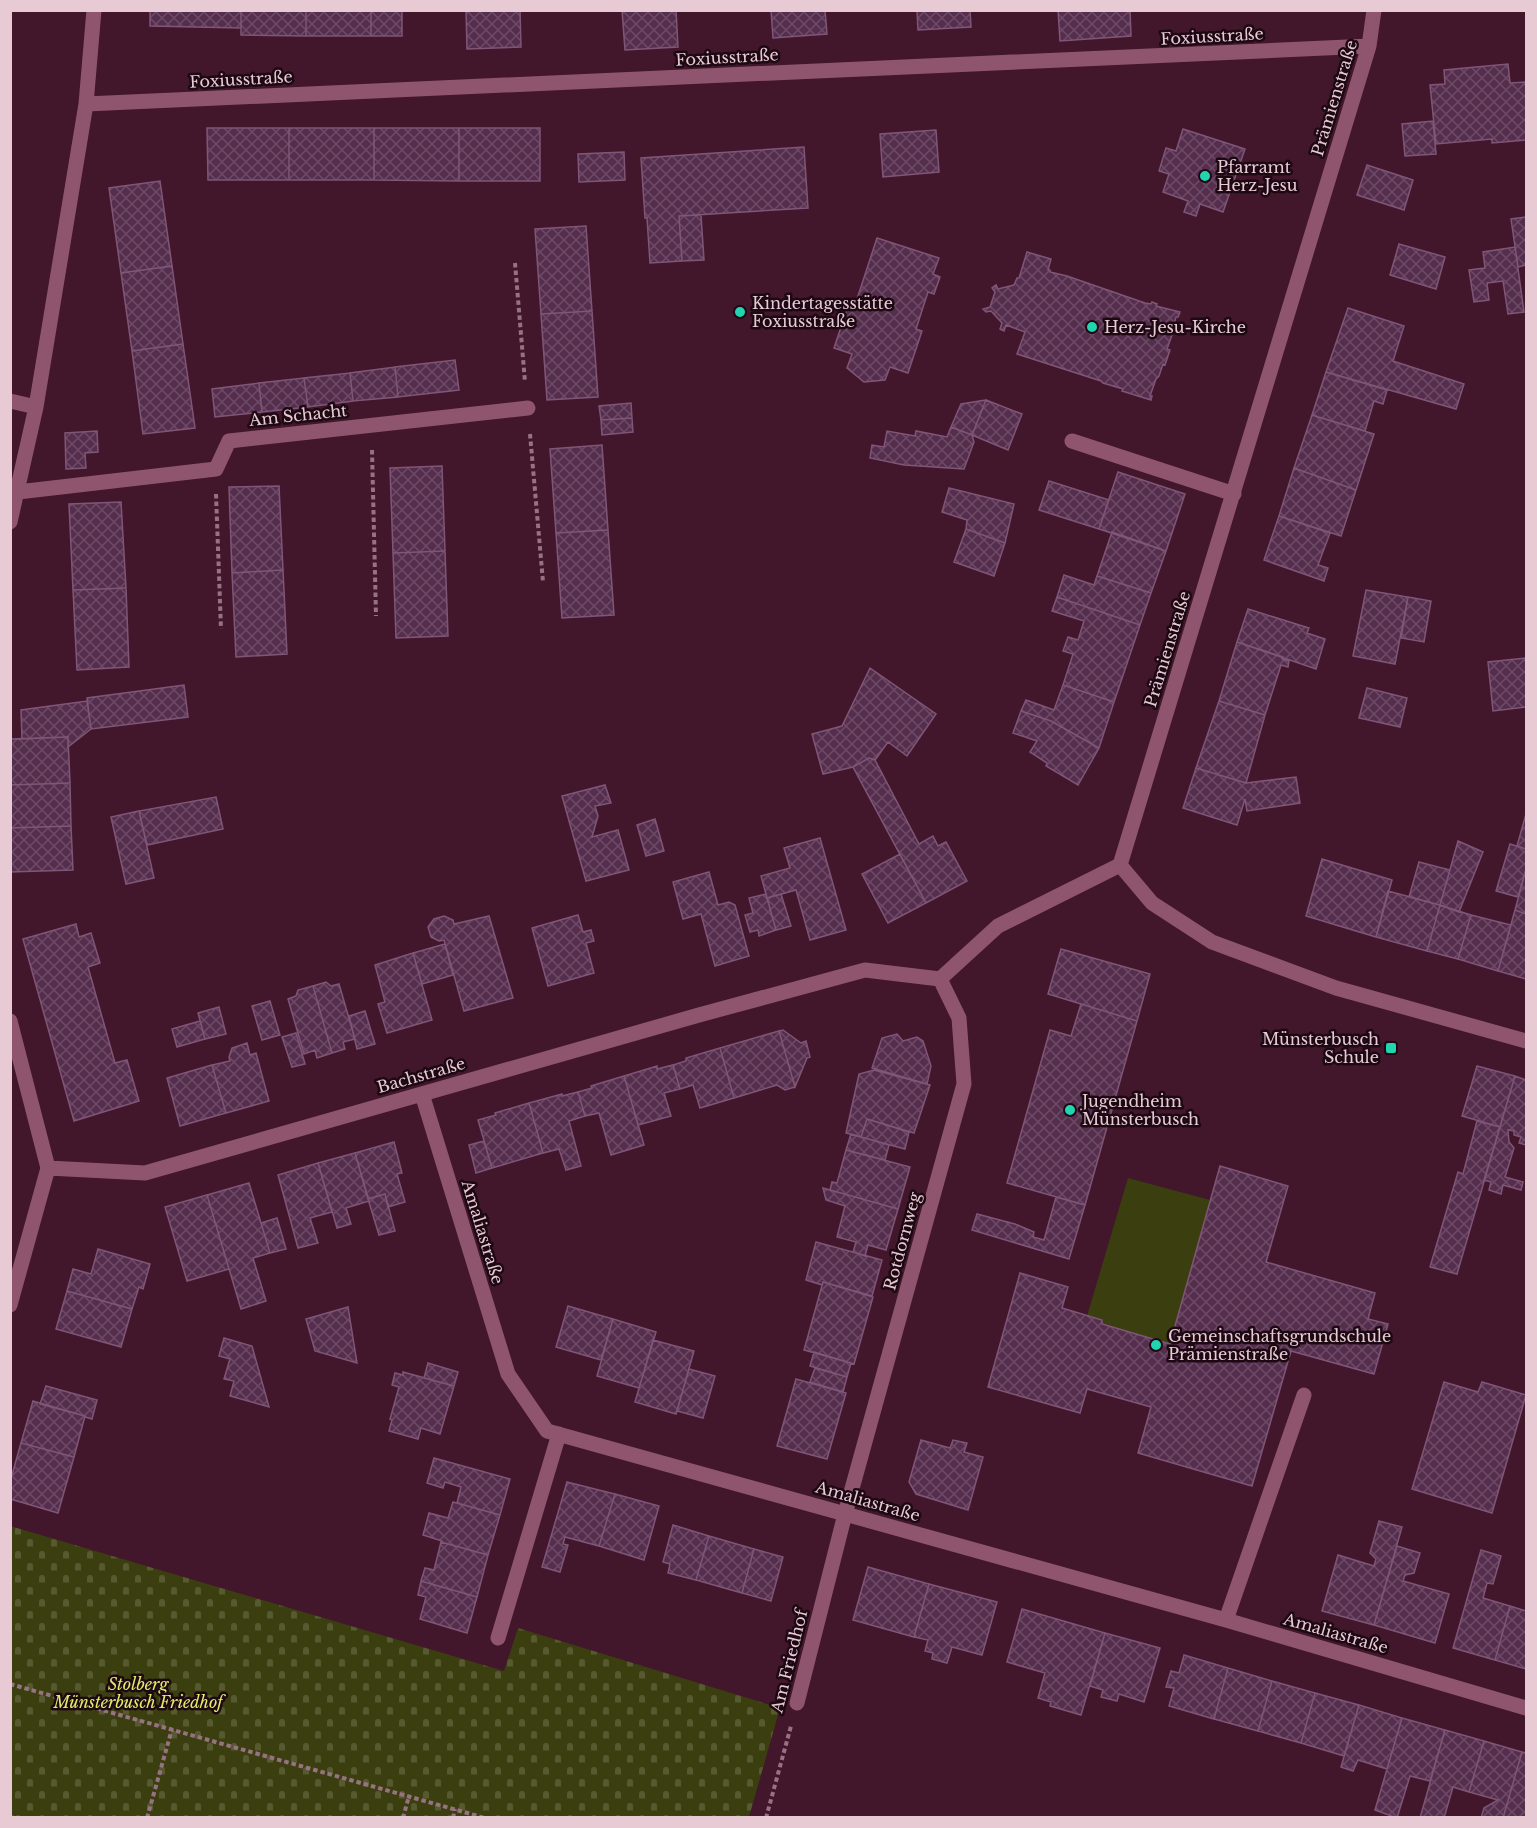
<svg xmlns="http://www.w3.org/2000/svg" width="1537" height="1828" font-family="'Libre Baskerville',serif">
	<defs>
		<pattern id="cemetery-stones" width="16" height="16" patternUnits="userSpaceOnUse" patternTransform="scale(1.5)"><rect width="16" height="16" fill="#3b3f0f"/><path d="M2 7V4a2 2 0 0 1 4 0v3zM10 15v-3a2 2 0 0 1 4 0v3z" fill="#575931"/></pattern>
		<pattern id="building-cross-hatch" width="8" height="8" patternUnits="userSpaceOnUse" patternTransform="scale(1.5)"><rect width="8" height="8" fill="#552e4e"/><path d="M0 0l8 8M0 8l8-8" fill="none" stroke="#6d4b67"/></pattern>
	</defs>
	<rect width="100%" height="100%" fill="#42162b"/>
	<path fill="url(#cemetery-stones)" d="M10,1526L504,1671L518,1628L780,1708L749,1817H11Z"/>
	<path fill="#3b3f0f" d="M1128,1178L1210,1200L1170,1344L1102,1324V1320L1087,1316Z"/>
	<path fill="url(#building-cross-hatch)" stroke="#805678" stroke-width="1.5" d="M150,10H241V28L150,26Z
		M241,10H306V36L241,35Z
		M306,10H371V36H306Z
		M371,10H402V36H371Z
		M466,10H520L521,47L467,49Z
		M622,10H676L678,47L625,50Z
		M771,10H825L827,34L773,38Z
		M917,10H970L971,27L918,30Z
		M1058,10H1130L1131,36L1060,41Z
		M1508,64L1510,83L1526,82V140L1492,143V139L1436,144L1430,85L1445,84L1444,70Z
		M1433,121L1436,154L1405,156L1402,124Z
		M207,128H289V180H208Z
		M289,128H374V180H289Z
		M374,128H459V181L374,180Z
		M459,128H540V181H459Z
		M1183,129L1245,149L1223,212L1200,204L1196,216L1184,212L1188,201L1163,192L1169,174L1159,171L1166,148L1176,151Z
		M936,130L939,172L883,177L880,134Z
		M804,147L808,208L679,216L682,261L650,263L647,218H645L641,158Z
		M624,152L625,180L579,182L578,154Z
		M1367,165L1413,180L1404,210L1357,195Z
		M160,181L172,266L121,273L109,188Z
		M701,215L704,260L682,261L679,216Z
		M1526,217V265L1518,267L1511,219Z
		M586,226L592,311L541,314L535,229Z
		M877,238L939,258L933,274L940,277L934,294L928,292L916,329L922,331L908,373L890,367L885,380L864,382L847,368L852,354L834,348L848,306L854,308Z
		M1399,244L1445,257L1436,289L1390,275Z
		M1515,247L1524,312L1508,314L1503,281L1487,283L1489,300L1474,302L1469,270L1485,268L1483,252Z
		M1027,252L1051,259L1048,270H1050V272L1067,276L1145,303L1151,304L1152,302L1157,304L1156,306L1180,312L1178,317H1176L1171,334L1172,335L1167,349L1170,350L1165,365L1163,364L1159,376L1156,379L1150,396H1152L1151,400L1122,391L1123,389L1103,383L1101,381L1017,354L1025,332L1006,325L1004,331L1000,329L1002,323L991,311L986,312L983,309L990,307L995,292L992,288L996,285L998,289L1014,285L1017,278H1019Z
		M172,266L183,344L132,351L121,273Z
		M1348,308L1404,326L1393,361L1464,384L1456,409L1326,372Z
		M592,311L598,397L547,400L541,314Z
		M183,344L195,428L143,434L132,351Z
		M455,360L459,390L398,397L395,367Z
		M395,367L398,397L353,401L350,373Z
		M1326,372L1387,390L1383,404L1374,401L1365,431L1312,415Z
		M350,373L353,401L308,407L304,378Z
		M304,378L308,407L262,412L259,383Z
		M259,383L262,412L215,417L212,389Z
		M986,400L1022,414L1008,450L972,435Z
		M986,400L972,435L951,427L961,404Z
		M631,403L632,418L601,420L599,406Z
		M1312,415L1374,434L1356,490L1294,468Z
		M632,418L633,432L602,435L601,420Z
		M951,427L972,435L974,442L964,469L904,465L870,458L872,445L884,447L887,431L915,436L916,431L947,437Z
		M97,431L98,452L85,453L86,468L66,469L65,433Z
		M602,445L608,530L556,533L550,449Z
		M442,466L445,551L393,553L390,468Z
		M1294,468L1356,490L1341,536L1279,516Z
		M1118,472L1185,494L1166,551L1099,529Z
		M1049,481L1109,500L1099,529L1039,510Z
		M279,486L283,570L232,573L229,487Z
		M949,488L1014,504L1005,543L966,529L967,520L942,512Z
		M121,502L126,588L73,590L69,504Z
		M1279,516L1330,533L1318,565L1328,568L1324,581L1264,560Z
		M966,529L1005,543L994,576L954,562Z
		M608,530L614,615L562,618L556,533Z
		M1112,532L1166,551L1151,593L1097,576Z
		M445,551L448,636L396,638L393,553Z
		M283,570L287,654L236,657L232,573Z
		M1064,575L1094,585L1097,576L1151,593L1140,625L1057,597Z
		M126,588L129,667L77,670L73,590Z
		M1366,590L1408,597L1395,664L1353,656Z
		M1057,597L1140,625L1114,702L1063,685L1073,654L1063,651L1068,637L1078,640L1084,621L1052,611Z
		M1408,597L1431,601L1424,642L1401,638Z
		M1248,609L1309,628L1307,633L1325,639L1316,669L1237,642Z
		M1237,642L1283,657L1282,659L1289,661L1288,667L1281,665L1265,715L1219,701Z
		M1526,658V707L1493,711L1488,662Z
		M870,668L936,714L907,756L888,742L875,760L869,758L853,767L823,774L812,734L842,726Z
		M184,685L188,717L91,729L87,698Z
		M1063,685L1114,702L1099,748L1051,721L1021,711L1026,700L1054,710Z
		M1367,688L1407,698L1400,727L1359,718Z
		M87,701L91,729L68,747V737L22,739L21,710Z
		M1219,701L1265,715L1246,783L1196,768Z
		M1021,711L1051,721L1099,748L1078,785L1046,766L1047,763L1030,752L1037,741L1013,733Z
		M68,737L70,783L10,785V739Z
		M869,758L875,760L919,844L933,836L938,846L946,842L967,881L926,903L853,767Z
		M1196,768L1246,783L1296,777L1300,803L1247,811L1245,799L1237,825L1183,808Z
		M70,783L71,826L10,828V785Z
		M605,785L611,803L595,806L598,816L592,837L618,830L629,870L586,881L562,796Z
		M216,797L223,829L147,845L139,811Z
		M139,811L154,878L126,884L111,817Z
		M1526,814V849L1517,846Z
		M655,819L664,851L646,856L637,825Z
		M71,826L73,870L10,872V828Z
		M820,838L846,930L810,940L796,890L767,898L761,876L790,868L784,848Z
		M1458,841L1483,852L1459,912L1440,905Z
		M1510,844L1526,849V869L1518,897L1496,891Z
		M900,854L926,903L888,923L862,874Z
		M1322,859L1392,880L1376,937L1306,916Z
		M1419,862L1450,870L1440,905L1409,897Z
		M1526,869V914L1515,910Z
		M709,872L718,905L729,902L735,905L749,956L715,966L701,914L683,919L673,882Z
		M1388,891L1440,905L1427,951L1376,937Z
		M766,894L776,930L759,936L758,930L750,932L745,915L753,913L749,898Z
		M781,894L791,926L776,930L767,898Z
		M1440,905L1471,915L1458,959L1427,951Z
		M1515,910L1526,914V979L1498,971Z
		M578,915L583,932L591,930L594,941L586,943L594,973L548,986L532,928Z
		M1471,915L1511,925L1498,971L1458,959Z
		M444,916L453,920L454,924L489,916L513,998L464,1011L444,940L439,941L431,937L428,927L434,919Z
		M76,924L79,937L91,933L100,963L88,967L115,1063L127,1060L139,1101L74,1121L23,939Z
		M445,944L453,975L422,984L413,953Z
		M1061,949L1150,974L1137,1021L1048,994Z
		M413,953L432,1020L387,1033L378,1004L385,1002L375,965Z
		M326,982L331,986L339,984L355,1039L343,1042L345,1049L332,1053L313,986Z
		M313,986L332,1053L317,1058L315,1050L304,1054L288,999L296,996L298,990Z
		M270,1001L280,1035L262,1040L252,1006Z
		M1081,1004L1137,1021L1085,1205L1007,1183L1050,1030L1071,1036Z
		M219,1007L226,1034L205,1039L198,1013Z
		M365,1011L375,1044L357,1049L349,1016Z
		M200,1021L205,1039L177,1047L172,1029Z
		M783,1030L801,1043L806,1041L810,1057L807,1058L795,1087L779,1031Z
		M779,1031L795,1087L785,1090L777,1085L734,1098L720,1048Z
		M296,1033L305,1064L292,1067L282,1037Z
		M897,1034L903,1041L917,1037L923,1041L931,1066L927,1084L872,1068L882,1038Z
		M247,1043L250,1055L256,1053L269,1101L226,1113L212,1065L230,1061L229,1057L232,1048Z
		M720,1048L734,1098L700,1108L693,1085L680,1089L673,1065L686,1061V1058Z
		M212,1065L226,1113L180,1126L167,1078Z
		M673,1065L680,1089L664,1093L671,1116L638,1125L624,1076L657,1066V1069Z
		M1477,1066L1515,1076L1500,1127L1462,1116Z
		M874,1070L930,1085L914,1133L867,1119L861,1137L846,1133L859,1074Z
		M624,1076L644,1145L611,1155L599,1113L585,1116L578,1092L592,1088L591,1086Z
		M1515,1076L1526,1080V1145L1519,1143L1521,1137L1514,1135V1131L1508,1130L1509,1142L1514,1148L1505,1177L1523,1182L1521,1190L1503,1185L1501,1194L1489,1190L1491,1182L1484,1180Z
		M578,1092L585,1116L569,1121L581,1166L566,1170L559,1149L543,1153L529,1103L562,1094V1096Z
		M529,1103L543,1153L492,1168L478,1120L496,1115L495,1113Z
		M867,1119L909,1132L905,1149L861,1137Z
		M1477,1121L1500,1127L1457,1274L1430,1267L1458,1172L1463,1174Z
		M851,1134L889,1145L885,1160L846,1150Z
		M484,1141L492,1168L476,1173L469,1145Z
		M394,1142L402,1173L397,1174L405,1202L388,1207L385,1194L368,1199L355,1153Z
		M846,1150L910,1167L898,1209L830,1190L832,1182L837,1183Z
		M355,1153L369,1201L346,1208L351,1224L337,1228L318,1163Z
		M318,1163L332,1212L310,1218L318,1243L298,1248L278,1175Z
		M1220,1166L1288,1186L1266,1262L1375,1293L1368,1319L1388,1324L1374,1374L1291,1351L1252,1486L1138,1453L1151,1407L1087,1389L1080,1413L988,1387L1020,1273L1068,1287L1062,1308L1102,1320V1324L1170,1344Z
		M249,1183L270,1253L253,1258L266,1301L241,1309L207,1195Z
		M823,1188L898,1209L886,1250L868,1245L865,1256L853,1252L856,1242L837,1237L845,1206L826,1200Z
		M385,1194L395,1231L379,1235L368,1199Z
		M207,1195L229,1269L187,1281L165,1207Z
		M1056,1197L1085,1205L1069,1259L972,1230L977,1214L1015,1224L1034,1232L1033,1237L1044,1240Z
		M277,1218L286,1249L270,1253L261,1223Z
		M816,1242L882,1260L872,1296L823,1282L822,1285L806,1280Z
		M98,1249L150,1264L143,1289L139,1287L132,1309L67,1291L73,1269L91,1274Z
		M823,1282L873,1297L854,1364L804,1350Z
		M67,1291L132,1309L121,1347L56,1329Z
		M568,1306L613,1319L601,1360L556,1347Z
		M348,1307L357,1363L315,1351L306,1319Z
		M613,1319L656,1332L639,1388L597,1376Z
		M224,1338L252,1346L269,1407L230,1396L234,1381L224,1379L230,1359L219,1356Z
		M653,1340L694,1351L676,1414L635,1402Z
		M814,1352L851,1363L847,1377L810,1366Z
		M428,1363L458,1372L454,1386L424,1378Z
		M815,1368L847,1377L843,1392L810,1382Z
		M689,1369L715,1376L703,1418L677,1411Z
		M403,1372L454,1386L440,1434L421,1428L418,1439L389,1431L392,1420L390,1419L399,1387L392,1385L395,1373L403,1375Z
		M796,1379L846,1393L827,1459L777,1446Z
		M1444,1382L1478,1392L1482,1382L1526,1395L1492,1513L1412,1489Z
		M46,1386L97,1400L92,1419L85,1417V1416L40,1404Z
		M33,1401L85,1416L74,1457L21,1443Z
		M921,1440L950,1448L953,1440L967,1443L964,1452L983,1457L968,1510L916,1494L909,1482Z
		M21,1443L74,1457L58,1513L10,1499V1482Z
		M434,1458L510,1479L500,1515L457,1503L461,1487L445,1482L443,1488L427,1483Z
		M567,1482L615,1494L599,1546L565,1537L563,1544L568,1545L560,1572L542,1567Z
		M615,1494L659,1506L644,1560L599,1546Z
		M453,1502L500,1515L488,1555L441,1542L442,1541L423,1535L429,1513L448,1518Z
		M1379,1521L1402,1527L1374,1625L1322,1611L1338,1555L1374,1566L1376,1559L1370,1553Z
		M673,1525L709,1536L696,1580L668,1573L670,1564L663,1562Z
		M709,1536L754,1549L742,1593L696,1580Z
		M441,1542L488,1555L477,1597L421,1581L425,1568L434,1570Z
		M1397,1546L1420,1553L1414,1573L1405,1575L1403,1581L1449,1594L1435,1643L1374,1625Z
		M754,1549L783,1557L771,1601L742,1593Z
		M1481,1550L1501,1556L1493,1584L1487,1583L1483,1598L1510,1606L1495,1660L1453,1648Z
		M868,1567L929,1584L914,1637L853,1620Z
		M421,1581L477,1597L467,1633L420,1619L426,1597L418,1595Z
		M929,1584L997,1602L982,1655L952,1647L947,1663L932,1659L933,1653L925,1651L928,1640L914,1637Z
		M1510,1606L1526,1611V1669L1495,1660Z
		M1022,1609L1105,1633L1081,1715L1050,1706L1051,1702L1038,1698L1045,1673L1007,1662Z
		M1105,1633L1160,1648L1144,1702L1119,1694L1117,1701L1101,1697L1103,1690L1090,1686Z
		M1184,1655L1228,1668L1214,1719L1169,1706L1174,1688L1166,1687L1171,1671L1179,1673Z
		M1228,1668L1272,1681L1258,1731L1214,1719Z
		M1272,1681L1315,1693L1301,1743L1258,1731Z
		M1315,1693L1359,1705L1344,1756L1301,1743Z
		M1359,1705L1402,1718L1387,1769L1358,1760L1353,1771L1341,1767Z
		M1402,1718L1445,1730L1430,1781L1410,1776L1397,1818L1375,1810Z
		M1445,1730L1484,1741L1469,1792L1453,1787L1444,1818H1420Z
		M1484,1741L1522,1752L1503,1818H1481L1484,1808L1498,1800L1469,1792Z
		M1522,1752L1526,1753V1818H1503Z"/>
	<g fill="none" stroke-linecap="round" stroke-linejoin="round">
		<path stroke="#977282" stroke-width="4" stroke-dasharray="4.5 3" stroke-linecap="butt" d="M515,263L525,382
			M530,434L543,582
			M372,450L376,616
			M216,494L221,629
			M10,1684L485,1818
			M10,1817L14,1818
			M147,1818L172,1729
			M403,1818L409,1796
			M453,1818L455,1809
			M766,1818L791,1726"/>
		<path stroke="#90556e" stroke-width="15" d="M86,104L1369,46
			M10,401L36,407
			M1072,441L1234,494
			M18,492L216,469L229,441L528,408
			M10,522L36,407L86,104L94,10
			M1120,865L1369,46L1374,10
			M1120,865L1152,903L1212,942L1336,988L1526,1041
			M940,979L998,926L1120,865
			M10,1021L48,1168L10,1305
			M422,1094L508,1374L547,1431L1226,1620L1526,1708
			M48,1168L145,1173L699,1015L865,970L940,979
			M1226,1620L1304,1395
			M498,1638L559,1434
			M797,1703L845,1514L964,1084L959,1018L940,979"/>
	</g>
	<g fill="#20d5b0" stroke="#1d0912" stroke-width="2">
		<circle cx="1205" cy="176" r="6"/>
		<circle cx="740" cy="312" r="6"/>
		<circle cx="1092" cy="327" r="6"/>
		<rect x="1385" y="1042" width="12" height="12" rx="3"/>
		<circle cx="1070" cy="1110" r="6"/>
		<circle cx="1156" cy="1345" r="6"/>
	</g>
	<g text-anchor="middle" stroke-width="5" stroke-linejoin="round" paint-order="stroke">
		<g font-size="16" fill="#e8cad5" stroke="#1d0912">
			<text transform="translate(1212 36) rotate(-3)" y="6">Foxiusstraße</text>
			<text transform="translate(727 57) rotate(-3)" y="6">Foxiusstraße</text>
			<text transform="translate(241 79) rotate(-3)" y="6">Foxiusstraße</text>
			<text transform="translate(1334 98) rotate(-73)" y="6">Prämienstraße</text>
			<text transform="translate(298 415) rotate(-6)" y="6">Am Schacht</text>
			<text transform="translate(1167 649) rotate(-73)" y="6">Prämienstraße</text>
			<text transform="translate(421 1075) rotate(-16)" y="6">Bachstraße</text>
			<text transform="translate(483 1232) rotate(73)" y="6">Amaliastraße</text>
			<text transform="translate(902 1241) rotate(-75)" y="6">Rotdornweg</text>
			<text transform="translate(868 1501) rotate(16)" y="6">Amaliastraße</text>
			<text transform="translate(1336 1633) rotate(16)" y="6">Amaliastraße</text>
			<text transform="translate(789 1661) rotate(-76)" y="6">Am Friedhof</text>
		</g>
		<g font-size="16" fill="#e8cad5" stroke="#1d0912" text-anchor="start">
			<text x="1217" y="173">Pfarramt<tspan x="1217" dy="18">Herz-Jesu</tspan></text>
			<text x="752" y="309">Kindertagesstätte<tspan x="752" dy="18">Foxiusstraße</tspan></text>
			<text x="1104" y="333">Herz-Jesu-Kirche</text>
			<text x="1379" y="1045" text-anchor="end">Münsterbusch<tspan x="1379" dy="18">Schule</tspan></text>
			<text x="1082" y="1107">Jugendheim<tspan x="1082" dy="18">Münsterbusch</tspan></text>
			<text x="1168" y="1342">Gemeinschaftsgrundschule<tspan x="1168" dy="18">Prämienstraße</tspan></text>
		</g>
		<g font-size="16" font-style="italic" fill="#e2ed6a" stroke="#1d0912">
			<text x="138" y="1690">Stolberg<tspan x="138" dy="18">Münsterbusch Friedhof</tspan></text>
		</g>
	</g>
	<rect width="1537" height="1828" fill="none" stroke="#e8cad5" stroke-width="24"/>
</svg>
